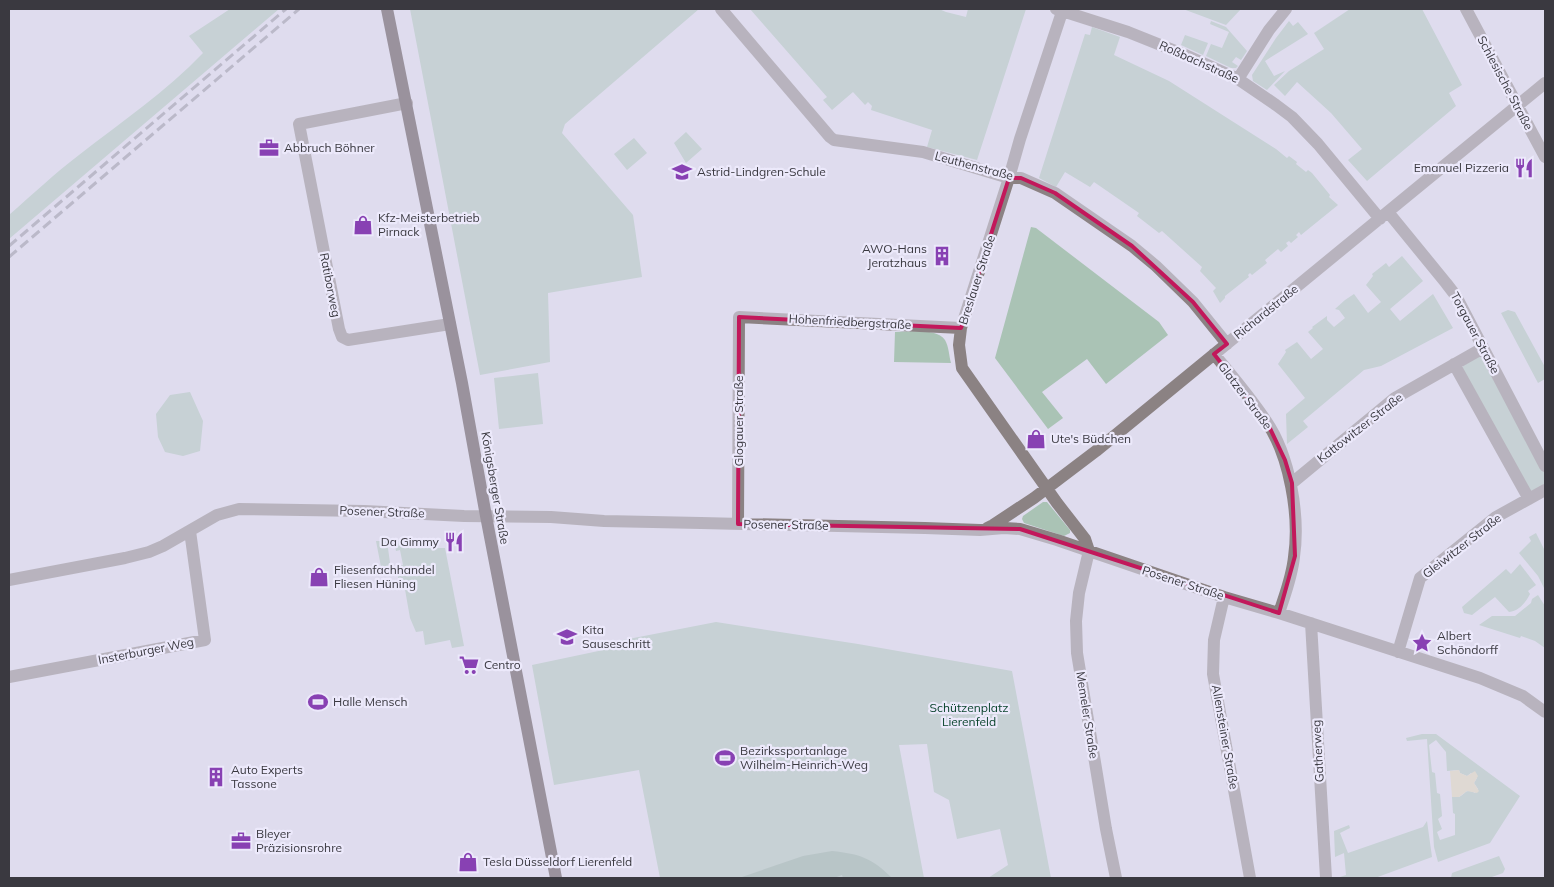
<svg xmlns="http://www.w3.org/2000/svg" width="1554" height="887" font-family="Mulish,sans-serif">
	<rect width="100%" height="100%" fill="#dfdcee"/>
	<path fill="#aac3b5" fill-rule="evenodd" d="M230,9H279L9,239V215C32,195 54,174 79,155C121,122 166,92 203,53L189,36Z
		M410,9H699L565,124L562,133L633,215L642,277L548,293L550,362L480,375Z
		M750,9H939L946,12L966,17L968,9H1026L977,160L927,147L932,130L871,110L872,106L868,102L865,105L853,92L832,110L823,100L827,97Z
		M1183,9H1241L1226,25Z
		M1350,9H1422L1462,85L1449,93L1456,106L1367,181L1348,160L1362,149L1331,113L1297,82L1285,96L1274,85L1289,71L1324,49L1314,33Z
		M1211,21L1226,27L1247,51L1241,60L1236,57L1232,62L1238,66L1236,68H1231L1206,56L1211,44L1222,48L1229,32L1210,24Z
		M1289,21L1293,26L1298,22L1308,34L1265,61L1274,76L1285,71L1267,90L1253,81L1252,75L1276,38Z
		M1092,27L1120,37L1114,55L1169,81L1276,149L1287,158L1289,156L1297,162L1296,164L1306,172L1308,170L1312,173L1330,195L1329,197L1338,205L1301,235L1299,232L1296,235L1298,237L1291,243L1289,241L1286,243L1288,246L1281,252L1278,249L1265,260L1267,263L1252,275L1250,273L1248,275L1249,277L1225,296V298L1220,303L1213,291L1216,288L1200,271L1202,267L1162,231L1159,233L1137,216L1139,213L1094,182L1090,187L1065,172L1056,187L1039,178L1085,34L1090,35Z
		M1185,35L1208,43L1203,55L1181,45Z
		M686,132L702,149L686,163L674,143Z
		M634,138L647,153L627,170L614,154Z
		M1031,227L1036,228L1159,322L1168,335L1106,384L1087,359L1042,392L1063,418L1048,429L995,358Z
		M1402,256L1423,281L1390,309L1400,321L1433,294L1453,328L1381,366L1364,370L1303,421L1308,427L1287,444L1286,414L1305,398L1278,364L1286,352L1285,350L1297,342L1311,359L1323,349L1308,332L1313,328L1312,327L1327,316V320L1334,327L1345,318L1339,310L1335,309L1345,300L1354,294L1368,313L1381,302L1366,285L1373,276L1372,274L1386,263L1389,267Z
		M1508,310L1515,312L1545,367V379L1538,383L1501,313Z
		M895,332C908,332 937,328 945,340C949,347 949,356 951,363L894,362Z
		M1479,356L1485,358L1545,474V485L1529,492L1462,369L1463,366Z
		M538,373L543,424L499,429L494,378Z
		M190,392L203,421L200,451L183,456L165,452L158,437L156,414L170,395Z
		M1043,502H1047L1070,530V533L1064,536L1024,523L1022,519L1023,516Z
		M1536,533L1545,551V590L1538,576L1519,553L1531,541L1529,537Z
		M376,541H387L391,570L382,572Z
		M394,541H410V548H445L464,646L452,648L450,640L425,645L423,631L416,632L410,618L403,578H398V567L403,565L400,550L396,551Z
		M1520,564L1536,585L1528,591L1530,594C1526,602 1519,611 1509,612L1495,597L1472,615L1464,613L1462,607L1506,569L1511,574Z
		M1538,595L1545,606V648L1535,641L1521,636L1520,638L1479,625L1492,616H1515L1531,603L1532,599Z
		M716,622L858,644L1012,671L1051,878H988L1008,865L1000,829L957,839L949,800L934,792L927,744L899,745L924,878H660L639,770L554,785L532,665L608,649V643Z
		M1422,734H1436L1520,796L1490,843L1438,862L1434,847L1427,739L1407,741L1406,738ZM1436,740L1446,752L1447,771L1459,770L1460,773L1467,776L1471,773L1477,778L1474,783L1478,789L1475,793C1465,788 1466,794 1459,797C1457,797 1454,797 1452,797L1453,813L1455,814V835L1440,840L1437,832L1442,829L1438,819L1442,816L1440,794L1437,793L1435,773L1432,772L1429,745Z
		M1427,821L1432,857L1375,878H1337L1346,875L1344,853L1335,857L1334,831L1349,825L1350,828L1340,833L1348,853L1423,827Z
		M1499,856L1505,869L1503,873L1489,878H1451L1452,873Z"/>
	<path fill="#8ba898" d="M832,851C860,854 872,858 892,878H843L842,875L834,878H739L803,856Z"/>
	<path fill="#dfd5b1" d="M1459,770L1460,773L1467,776L1475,771L1478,776L1474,783L1479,791L1477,793L1467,791L1459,797H1452L1450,771Z"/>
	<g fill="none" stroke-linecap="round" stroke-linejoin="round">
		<path stroke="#8b8283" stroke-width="12" d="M721,9L830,137L834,140L923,152L1009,178H1021L1055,193L1132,246L1156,266L1193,302L1227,344
			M1056,9L1128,32L1183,54L1238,79L1276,105L1292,117L1318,144L1380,219
			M1063,9L1020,139L1009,178L961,328L959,345L962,368L1057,503L1085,539L1089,551L1079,593L1076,621L1077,653L1106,829L1116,878
			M1466,9L1545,157
			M1238,79L1269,30L1286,9
			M407,103L299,124L339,329L342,337L348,340L450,324
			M1388,212L1446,283L1456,296L1545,466
			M1214,354C1232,376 1251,398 1266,421C1290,456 1300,516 1294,557C1292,577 1285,594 1279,613
			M1454,364L1529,499
			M1292,483L1395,398L1483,348
			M738,524L739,317L961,328
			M987,528L993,525L1034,498L1096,451L1545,83
			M9,580L125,558L149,552L163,546L217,515L239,509L364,511L464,516L551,517L604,521L701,523L925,528L980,530L1004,528L1020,529L1057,540L1224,597L1279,613L1480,678L1523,696L1545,712
			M1224,597L1214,640L1213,674L1250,878
			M1311,623L1326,878
			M1398,652L1420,578L1496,517L1545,490
			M9,677L205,640L190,531"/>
		<path stroke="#48393b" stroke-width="12" d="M387,9L462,383L486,516L556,878"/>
		<path stroke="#918f9c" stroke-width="3" stroke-dasharray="10 5" stroke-linecap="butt" d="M9,246L286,9
			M9,257L299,9"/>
	</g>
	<path d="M0 0H1554V887H0ZM1009,178H1021L1055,193L1132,246L1193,302L1227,344L1214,354L1267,422L1285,460L1292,483L1295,556L1279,613L1020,529L738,524L739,317L961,328Z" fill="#dfdcee" fill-opacity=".55" fill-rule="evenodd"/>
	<path fill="none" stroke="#c2185b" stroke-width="4" stroke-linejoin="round" d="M1009,178H1021L1055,193L1132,246L1193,302L1227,344L1214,354L1267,422L1285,460L1292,483L1295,556L1279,613L1020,529L738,524L739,317L961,328Z"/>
	<defs>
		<symbol id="office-bare" viewBox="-9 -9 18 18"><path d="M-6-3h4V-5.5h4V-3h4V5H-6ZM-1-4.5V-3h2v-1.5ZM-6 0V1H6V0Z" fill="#8841b3" stroke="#ece9fb" stroke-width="2.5" paint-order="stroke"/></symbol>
		<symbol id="restaurant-bare" viewBox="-9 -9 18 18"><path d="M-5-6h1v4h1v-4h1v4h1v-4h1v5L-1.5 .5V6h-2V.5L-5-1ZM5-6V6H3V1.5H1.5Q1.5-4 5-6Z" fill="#8841b3" stroke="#ece9fb" stroke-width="2.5" paint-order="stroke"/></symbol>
		<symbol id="school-bare" viewBox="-9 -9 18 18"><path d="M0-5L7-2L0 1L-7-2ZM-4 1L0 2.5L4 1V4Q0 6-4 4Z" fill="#8841b3" stroke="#ece9fb" stroke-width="2.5" paint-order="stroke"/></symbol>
		<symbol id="shop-bare" viewBox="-9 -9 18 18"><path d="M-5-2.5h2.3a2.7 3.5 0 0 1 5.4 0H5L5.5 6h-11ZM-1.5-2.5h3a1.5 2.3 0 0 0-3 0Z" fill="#8841b3" stroke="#ece9fb" stroke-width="2.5" paint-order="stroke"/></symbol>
		<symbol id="building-bare" viewBox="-9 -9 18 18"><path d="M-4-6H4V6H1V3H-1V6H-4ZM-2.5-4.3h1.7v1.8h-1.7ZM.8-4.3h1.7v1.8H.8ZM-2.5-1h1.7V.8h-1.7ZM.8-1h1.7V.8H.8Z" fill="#8841b3" stroke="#ece9fb" stroke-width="2.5" paint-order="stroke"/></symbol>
		<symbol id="sight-bare" viewBox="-9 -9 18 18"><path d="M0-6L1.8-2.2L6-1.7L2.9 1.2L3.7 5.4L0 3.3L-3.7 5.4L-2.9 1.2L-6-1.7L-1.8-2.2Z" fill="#8841b3" stroke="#ece9fb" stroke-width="2.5" paint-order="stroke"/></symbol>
		<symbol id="supermarket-bare" viewBox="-9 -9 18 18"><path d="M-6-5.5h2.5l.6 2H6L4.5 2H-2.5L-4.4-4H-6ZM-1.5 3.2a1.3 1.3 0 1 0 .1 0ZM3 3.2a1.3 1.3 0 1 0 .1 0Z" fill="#8841b3" stroke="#ece9fb" stroke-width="2.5" paint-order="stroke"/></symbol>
		<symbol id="stadium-bare" viewBox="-9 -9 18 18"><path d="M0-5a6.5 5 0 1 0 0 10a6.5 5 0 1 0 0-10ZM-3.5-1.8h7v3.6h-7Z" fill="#8841b3" stroke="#ece9fb" stroke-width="2.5" paint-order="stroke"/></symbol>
	</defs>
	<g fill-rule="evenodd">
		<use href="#office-bare" x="255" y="134" width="28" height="28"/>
		<use href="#restaurant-bare" x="1510" y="154" width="28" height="28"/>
		<use href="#school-bare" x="668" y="158" width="28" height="28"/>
		<use href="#shop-bare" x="349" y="211" width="28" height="28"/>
		<use href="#building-bare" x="928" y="242" width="28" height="28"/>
		<use href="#shop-bare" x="1022" y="425" width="28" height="28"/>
		<use href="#restaurant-bare" x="440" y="528" width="28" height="28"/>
		<use href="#shop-bare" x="305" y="563" width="28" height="28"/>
		<use href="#school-bare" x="553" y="623" width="28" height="28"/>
		<use href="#sight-bare" x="1408" y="629" width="28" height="28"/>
		<use href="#supermarket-bare" x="455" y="651" width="28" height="28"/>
		<use href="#stadium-bare" x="304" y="688" width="28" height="28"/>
		<use href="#stadium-bare" x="711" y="744" width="28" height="28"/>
		<use href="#building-bare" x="202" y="763" width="28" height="28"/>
		<use href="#office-bare" x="227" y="827" width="28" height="28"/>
		<use href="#shop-bare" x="454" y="848" width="28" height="28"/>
	</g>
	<g text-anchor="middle" stroke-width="4.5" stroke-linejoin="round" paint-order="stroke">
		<g font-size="12" fill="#3a3940" stroke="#ece9fb">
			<text transform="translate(1199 62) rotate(24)" y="4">Roßbachstraße</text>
			<text transform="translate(1505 83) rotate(62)" y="4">Schlesische Straße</text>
			<text transform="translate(974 166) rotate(15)" y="4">Leuthenstraße</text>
			<text transform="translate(977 280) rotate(-72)" y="4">Breslauer Straße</text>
			<text transform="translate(330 285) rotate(79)" y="4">Ratiborweg</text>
			<text transform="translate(1266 312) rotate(-39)" y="4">Richardstraße</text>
			<text transform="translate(850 322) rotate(3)" y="4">Hohenfriedbergstraße</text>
			<text transform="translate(1475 333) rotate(62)" y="4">Torgauer Straße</text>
			<text transform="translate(1245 396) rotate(53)" y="4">Glatzer Straße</text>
			<text transform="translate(739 421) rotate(-90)" y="4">Glogauer Straße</text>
			<text transform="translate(1360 428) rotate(-38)" y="4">Kattowitzer Straße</text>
			<text transform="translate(495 488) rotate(80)" y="4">Königsberger Straße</text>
			<text transform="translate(382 512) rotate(2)" y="4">Posener Straße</text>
			<text transform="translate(786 525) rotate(1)" y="4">Posener Straße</text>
			<text transform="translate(1462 546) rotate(-38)" y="4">Gleiwitzer Straße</text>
			<text transform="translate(1183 583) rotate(18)" y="4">Posener Straße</text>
			<text transform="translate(146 651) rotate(-11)" y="4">Insterburger Weg</text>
			<text transform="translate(1087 715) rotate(81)" y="4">Memeler Straße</text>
			<text transform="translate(1225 737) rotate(80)" y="4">Allensteiner Straße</text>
			<text transform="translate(1318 751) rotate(-93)" y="4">Gatherweg</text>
		</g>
		<g font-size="12" fill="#3a3940" stroke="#ece9fb" text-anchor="start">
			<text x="284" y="152">Abbruch Böhner</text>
			<text x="1509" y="172" text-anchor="end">Emanuel Pizzeria</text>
			<text x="697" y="176">Astrid-Lindgren-Schule</text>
			<text x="378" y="222">Kfz-Meisterbetrieb<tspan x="378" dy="14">Pirnack</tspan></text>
			<text x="927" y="253" text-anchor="end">AWO-Hans<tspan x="927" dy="14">Jeratzhaus</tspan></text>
			<text x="1051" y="443">Ute's Büdchen</text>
			<text x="439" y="546" text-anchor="end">Da Gimmy</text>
			<text x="334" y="574">Fliesenfachhandel<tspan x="334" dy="14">Fliesen Hüning</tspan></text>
			<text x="582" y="634">Kita<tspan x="582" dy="14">Sauseschritt</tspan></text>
			<text x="1437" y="640">Albert<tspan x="1437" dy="14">Schöndorff</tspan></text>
			<text x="484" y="669">Centro</text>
			<text x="333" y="706">Halle Mensch</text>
			<text x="740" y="755">Bezirkssportanlage<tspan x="740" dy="14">Wilhelm-Heinrich-Weg</tspan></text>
			<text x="231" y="774">Auto Experts<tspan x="231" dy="14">Tassone</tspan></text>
			<text x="256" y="838">Bleyer<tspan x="256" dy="14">Präzisionsrohre</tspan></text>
			<text x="483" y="866">Tesla Düsseldorf Lierenfeld</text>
		</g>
		<g font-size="12" fill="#0a442d" stroke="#ece9fb">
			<text x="969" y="712">Schützenplatz<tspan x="969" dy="14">Lierenfeld</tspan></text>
		</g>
	</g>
	<rect width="1554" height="887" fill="none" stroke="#3a3940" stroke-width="20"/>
</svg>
